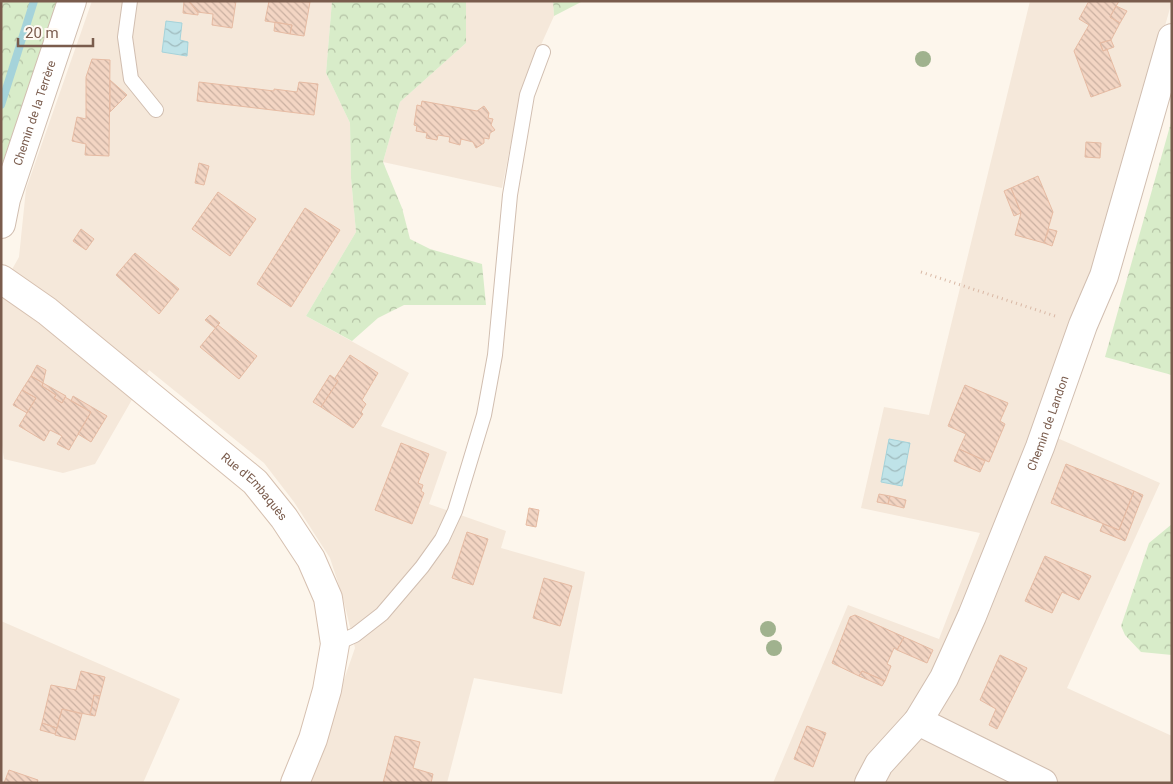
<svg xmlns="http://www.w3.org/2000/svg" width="1173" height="784" font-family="Roboto,sans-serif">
	<defs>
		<pattern id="forest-crowns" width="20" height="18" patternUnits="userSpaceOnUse" patternTransform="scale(1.25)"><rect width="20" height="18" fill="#d8ecc9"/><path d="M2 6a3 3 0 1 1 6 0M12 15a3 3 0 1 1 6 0" fill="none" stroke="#b4c2a5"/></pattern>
		<pattern id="water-waves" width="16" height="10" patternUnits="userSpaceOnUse" patternTransform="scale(1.25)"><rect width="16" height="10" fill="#bfe3e8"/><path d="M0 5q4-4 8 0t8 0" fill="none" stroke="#a0bbbe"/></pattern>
		<pattern id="building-back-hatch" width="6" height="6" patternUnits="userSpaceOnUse" patternTransform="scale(1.25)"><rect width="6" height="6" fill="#f3d5c3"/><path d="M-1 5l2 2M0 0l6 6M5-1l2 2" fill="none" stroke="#cab0a1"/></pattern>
	</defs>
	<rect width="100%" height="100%" fill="#fdf6ec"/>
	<path fill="#f5e8da" d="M92,1H332L326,73L350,123L351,178L356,232L306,316L409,373L381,426L447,452L429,504L506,531L501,548L585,572L562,694L474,678L447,783H308L355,648L343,598L330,558L294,502L264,463L149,370L95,464L63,473L4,459L1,438V289L19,257L26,189Z
		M466,1H553L554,16L522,87L502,188L383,162L400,102L466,43Z
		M1030,1H1172L1116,200L1039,430L1160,483L1067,688L1172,736V783H773L848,605L939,639L980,533L861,508L884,407L929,415Z
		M1,621L180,699L143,783H1Z"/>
	<path fill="url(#forest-crowns)" d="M1,1H58L1,167Z
		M332,1H466V43L400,102L383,162L402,208L410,239L430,249L482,264L486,305H404L378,318L352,341L306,316L356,232L351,178L350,123L326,73Z
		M553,1H583L554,16Z
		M1172,119V375L1105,357Z
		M1172,524V655L1141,652L1125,635L1121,626L1149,543Z"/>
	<path fill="url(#water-waves)" stroke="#a5d3da" d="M166,21L182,23L180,40L188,42L187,56L162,52Z
		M889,439L910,443L902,486L881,482Z"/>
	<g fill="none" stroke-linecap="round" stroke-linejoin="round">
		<path stroke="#a5d3da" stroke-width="8" d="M1,105L34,1"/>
	</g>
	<path fill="url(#building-back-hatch)" stroke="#e6bba3" d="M184,1H189L198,12V15L183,13Z
		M189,1H236L232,28L212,25L213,14L197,12Z
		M269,1L310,2L304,36L290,34L292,25L265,21Z
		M1089,1H1119L1110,17L1120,23L1111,40L1100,43L1103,51L1107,49L1121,86L1091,97L1074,51L1089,25L1079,19Z
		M1116,6L1127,11L1120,23L1110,17Z
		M275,22L292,25L290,34L274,31Z
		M1111,40L1114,47L1103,51L1100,43Z
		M92,59L110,60L109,156L85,155L86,144L72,141L77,117L86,119V77Z
		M110,80L127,95L110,112Z
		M199,82L274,91V89L297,92L299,82L318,84L314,115L197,101Z
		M422,101L477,111L484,106L489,113L488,118L493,119L491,125L495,130L490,133L489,139L484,138V143L476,148L473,142L461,139L460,145L449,142L450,137L438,135L437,140L426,138L427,133L416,131L417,126L414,125L417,105L421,106Z
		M1086,142L1101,143L1100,158L1085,157Z
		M199,163L209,166L204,185L195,183Z
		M1038,176L1053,212L1044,243L1015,235L1021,213L1011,188Z
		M1011,188L1021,213L1014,216L1004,191Z
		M218,192L256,219L230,256L192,229Z
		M305,208L340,230L291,307L257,284Z
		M81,229L94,239L86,250L73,241Z
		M1049,229L1057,231L1052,246L1044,243Z
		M135,253L179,289L159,314L116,275Z
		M210,315L220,323L215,328L205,320Z
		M218,325L257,356L239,379L200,347Z
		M350,355L378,373L362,400L366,404L361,412L363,414L353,428L321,407L338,381L335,378Z
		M37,365L46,370L43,383L31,376Z
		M330,375L338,381L321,407L313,402Z
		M31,376L43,383L42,386L56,395L54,398L62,403L65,397L91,412L69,450L57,444L62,436L50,430L44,441L19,426L36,398L22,390Z
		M43,383L66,396L62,403L54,398L56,395L42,386Z
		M965,385L1008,403L1000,421L1005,424L989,462L959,449L966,434L948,426Z
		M22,390L36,398L27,413L13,405Z
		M73,396L107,416L91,442L78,434L91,412L71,401Z
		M401,443L429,454L418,483L423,485L421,491L424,493L412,524L375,510Z
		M959,449L985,461L980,472L954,461Z
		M1066,464L1134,491L1119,530L1051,503Z
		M1134,491L1143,495L1125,541L1100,531L1103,524L1119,530Z
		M879,494L890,496L888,504L877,502Z
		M890,496L906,500L904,508L888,504Z
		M529,508L539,510L536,527L526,525Z
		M467,532L488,539L473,585L452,578Z
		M1045,556L1091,576L1079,600L1062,592L1052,613L1025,601Z
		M544,578L572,586L560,626L533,618Z
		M855,615L904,637L897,650L894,648L887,664L891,666L885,681L862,671L859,676L832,663L850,617Z
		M904,637L933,650L927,663L897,650Z
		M1000,655L1027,668L997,729L989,725L996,709L980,700Z
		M81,671L105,677L100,696L94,695L90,715L62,709L57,728L42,723L51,685L76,690Z
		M862,671L885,681L882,686L859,676Z
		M94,695L100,696L95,716L90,715Z
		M62,709L82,714L75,740L55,735Z
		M42,723L57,728L55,734L40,730Z
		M807,726L826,733L813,767L794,759Z
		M395,736L420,742L413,768L433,774L431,783H383Z
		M9,770L38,780L37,783H4Z"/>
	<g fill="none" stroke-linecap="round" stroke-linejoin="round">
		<defs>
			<path id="lane" d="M130,1L125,37L131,79L156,110
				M335,644L355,635L382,614L422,567L442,539L455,511L484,415L495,355L510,195L527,95L543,52"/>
			<g id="street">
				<path id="s1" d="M1,224L6,199L72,1"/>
				<path d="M918,721L1043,783"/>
				<path id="s2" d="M869,783L879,764L918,721L944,678L972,616L1040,447L1083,325L1104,276L1172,38"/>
			</g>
			<g id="secondary">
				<path id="s3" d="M1,279L47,311L255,482L284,518L311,559L328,598L335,644L327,690L313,739L295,783"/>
			</g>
		</defs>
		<use href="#lane" stroke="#d1beb0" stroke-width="16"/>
		<use href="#street" stroke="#d1beb0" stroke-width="30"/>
		<use href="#secondary" stroke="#d6c0b0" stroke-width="30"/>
		<path stroke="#d9b8a5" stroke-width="3" stroke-dasharray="1 4" stroke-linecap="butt" d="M921,272L1058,317"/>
		<use href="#lane" stroke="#fff" stroke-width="14"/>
		<use href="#street" stroke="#fff" stroke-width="28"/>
		<use href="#secondary" stroke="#fff" stroke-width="28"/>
	</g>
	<g fill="#a0b28e">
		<circle cx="923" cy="59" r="8"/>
		<circle cx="768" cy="629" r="8"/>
		<circle cx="774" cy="648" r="8"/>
	</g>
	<g text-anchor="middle" stroke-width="4" stroke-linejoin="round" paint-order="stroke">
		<g font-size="12" fill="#7a5c4d" stroke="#fffaf3">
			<text dy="4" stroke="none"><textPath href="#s1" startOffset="116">Chemin de la Terrère</textPath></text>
			<text dy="4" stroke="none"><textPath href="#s2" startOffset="405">Chemin de Landon</textPath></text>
			<text dy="4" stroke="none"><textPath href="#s3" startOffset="328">Rue d'Embaquès</textPath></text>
		</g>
	</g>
	<rect width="1173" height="784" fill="none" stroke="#7a5c4d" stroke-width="5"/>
	<path d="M18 38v8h75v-8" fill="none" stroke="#7a5c4d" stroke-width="2.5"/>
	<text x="25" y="38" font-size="15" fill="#7a5c4d" stroke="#fffaf3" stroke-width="4" paint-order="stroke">20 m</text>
</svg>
